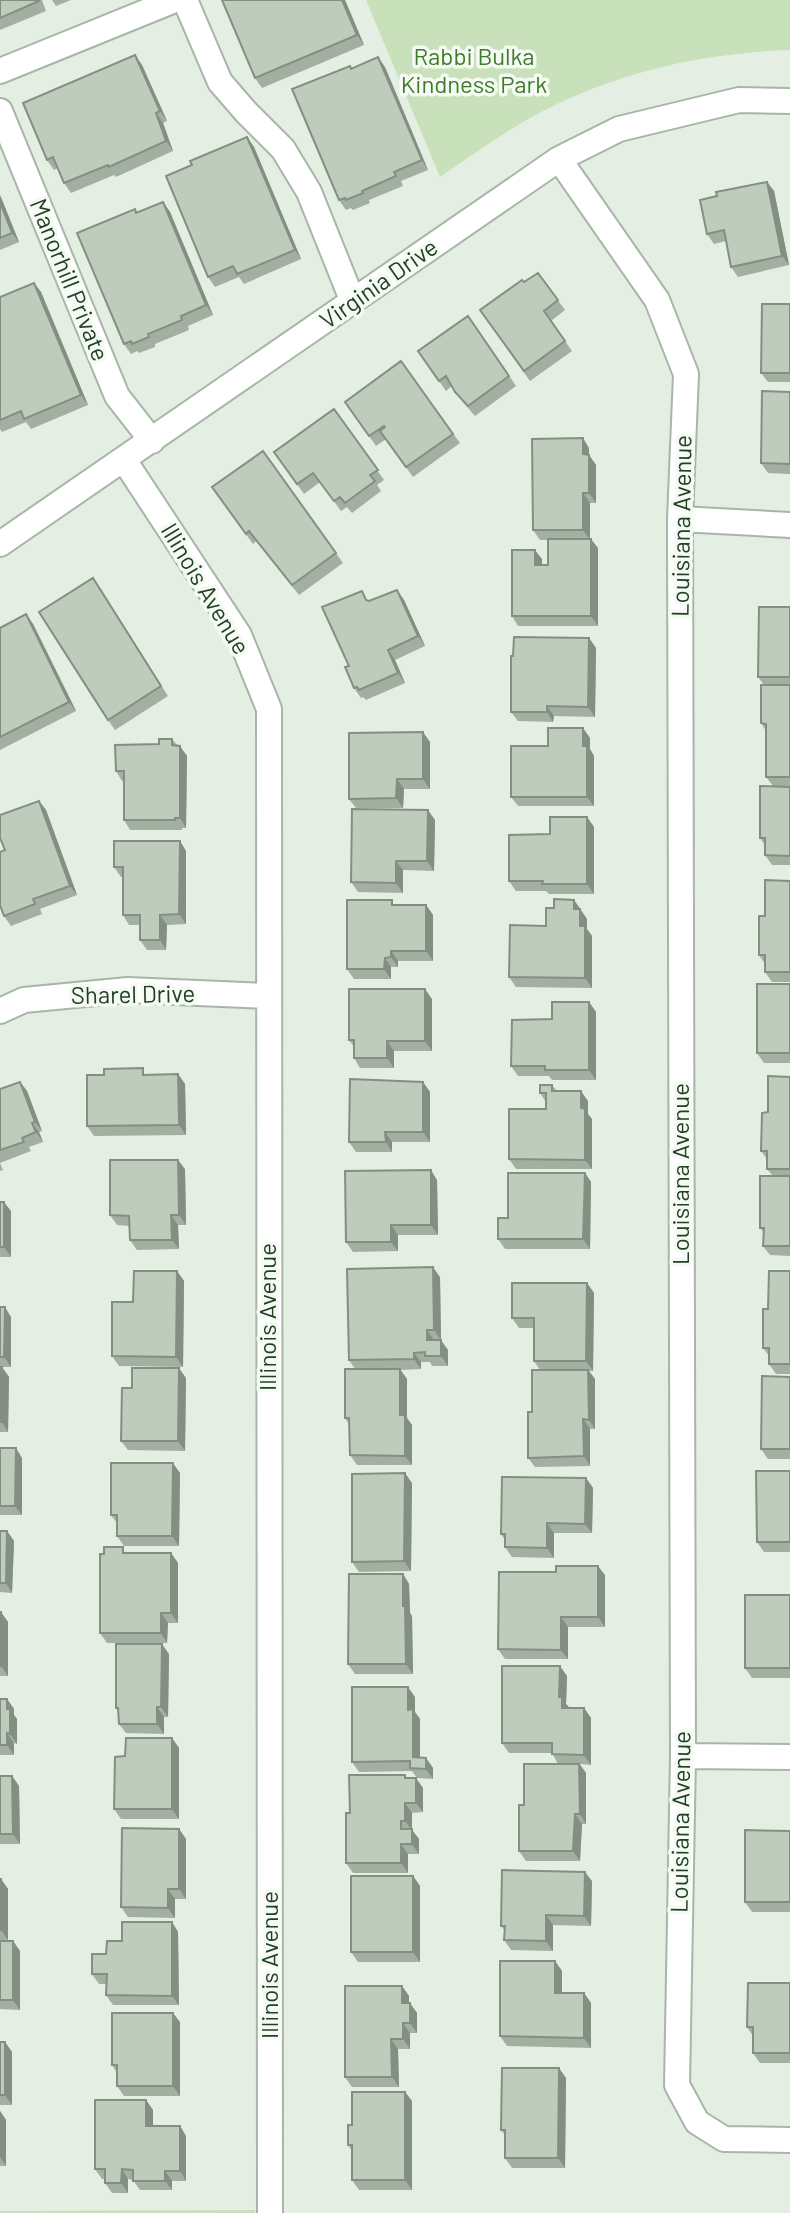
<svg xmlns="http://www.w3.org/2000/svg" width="790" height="2213" font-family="Barlow,sans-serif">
	<rect width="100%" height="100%" fill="#e4eee3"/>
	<path fill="#c9e1ba" d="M366,0H790V50C704,53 620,71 543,111C507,130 474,154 440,177Z
		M0,2211L255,2210V2213H0Z"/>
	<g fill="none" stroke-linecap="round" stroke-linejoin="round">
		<defs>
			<path id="minor" d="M185,0L220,82L246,112L283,149L309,192L353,302
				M0,71L175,0
				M0,111L117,396L152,441
				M559,159L657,300L686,374L680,519L683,1756L677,2085L697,2122L724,2139L790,2140
				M124,460L239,635L269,709L270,2213
				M680,519L790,525
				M0,544L559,159L619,129L739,100L790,101
				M0,1011L24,1000L128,990L268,996
				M683,1756L790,1757"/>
		</defs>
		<use href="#minor" stroke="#a6b7a6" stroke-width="28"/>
		<use href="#minor" stroke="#fff" stroke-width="24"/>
	</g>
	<path fill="#a3afa1" d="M0,0H42L46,11L0,30Z
		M52,0H71L56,6Z
		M222,0H345L364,45L262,88L255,78Z
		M135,55L142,65L167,121L163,123L173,151L116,177L114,175L71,193L64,183L58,168L54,170L47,160Z
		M385,67L428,170L401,181L403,186L369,200L370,203L353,210L351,208L346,210L339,200L351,69Z
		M247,137L254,147L301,259L244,284L239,277L215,287L208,277L192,165Z
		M767,182L774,191L789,265L738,277L731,267L726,241L714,244L707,234L717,196Z
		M0,195L19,242L0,250Z
		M163,202L170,212L213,315L188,326L189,330L155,344V347L139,353L137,351L131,354L124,344L137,213Z
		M538,273L565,310L551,321L572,351L530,381L480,310Z
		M34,283L41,292L88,405L31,429L26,422L2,432L0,429V297Z
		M790,304V382H768L761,373Z
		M468,316L516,386L475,416L462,401L452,386L446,391L418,351Z
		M401,361L460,443L413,477L386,439L376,446L345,402Z
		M790,392V474L768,473L761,463Z
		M334,409L384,480L377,485L381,491L352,513L347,507L341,511L320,482L304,494L274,452Z
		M589,448V455L596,465V503H590V539L598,548V626H518L512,616L542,559V565H548V540H540L533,530Z
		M263,451L343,563L299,595L256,541L253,544L212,487Z
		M100,588L168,696L115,730L108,720Z
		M397,590L404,600L425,646L395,660L405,683L366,700L363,697L361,698L354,688L349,666L370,601Z
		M790,607V865H772L765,855V845L760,838L773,786L766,777V731L761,723L764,685L758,677Z
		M26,614L33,624L76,711L0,750V628Z
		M589,638L596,648L595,717L554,716L553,722L518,721L511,712Z
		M590,738V749L594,756V806H518L511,797L548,746Z
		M172,739L187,756L186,828H182V830H130L124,820V781H122L116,771L159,744Z
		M430,742V789H404L403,808H356L349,799Z
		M39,801L46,810L77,895L40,909L42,914L11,926L4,916L5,850Z
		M587,817L594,827V894H549L546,891H516L509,881L550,834Z
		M435,820L434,871L403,870V893L358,892L351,882Z
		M180,841L186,851V924L167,925L166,950H147L140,940V925H129L123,915V877H121L114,867Z
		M790,881V982H772L765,972V964L759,955L765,916Z
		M574,900L587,919V929L592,936V988L516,987L509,977L546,926L554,908Z
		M395,905H426L433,915V961H398V967H391V979H354L347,969Z
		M790,984V1063H764L757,1053Z
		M432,999V1051H394V1068H360L354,1058V1047L349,1040Z
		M589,1002L596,1012V1080H552L549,1076H518L511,1066L552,1019Z
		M178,1074L185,1084L186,1135L94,1136L87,1126L147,1075Z
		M790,1077V1256L770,1255L763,1246L764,1233L760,1228L773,1176L767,1169V1159L761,1151Z
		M20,1082L27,1091L42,1131L39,1132L43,1142L29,1147L31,1151L0,1163L3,1170L0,1171V1089Z
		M423,1082L430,1092V1142H392V1152H356L349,1142Z
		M552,1085L557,1091L588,1101V1114L592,1119V1169H516L509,1159L546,1109V1102L540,1093Z
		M185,1169L186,1225H178L179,1249L137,1250L130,1240V1226L117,1225L110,1215Z
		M585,1173L591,1182L590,1249H505L498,1239L508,1218Z
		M437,1180L438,1235H398V1251L353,1252L346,1242Z
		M0,1202L11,1211V1257H0Z
		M177,1271L184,1281L183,1367L119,1366L112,1356L133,1302Z
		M790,1271V1374H776L769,1364V1356L763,1348L768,1309Z
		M440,1277L441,1340H434L448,1350V1366H432L430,1362H421V1369L400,1370L407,1379V1418L412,1425V1465H357L350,1455L349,1424L345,1418L355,1369L349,1360Z
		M587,1283L594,1293L593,1371H589L595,1379V1429H590V1466L535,1467L528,1458L532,1412L540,1370L534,1361V1328H519L512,1318Z
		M0,1307L11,1317V1367H2L9,1377L8,1432H0Z
		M790,1377V1459H768L761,1449Z
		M186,1378L185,1451L128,1450L121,1441L132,1388Z
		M0,1448L22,1458V1515H0Z
		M790,1471V1552H764L757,1542Z
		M180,1473L179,1546H124L117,1536V1523L111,1515Z
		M586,1478L593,1488L592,1533H554V1558L512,1557L505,1547V1540L501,1534Z
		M412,1483L411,1571L359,1572L352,1562Z
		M0,1531H7L14,1541L12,1593L0,1592Z
		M127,1553H171L178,1563V1623H168L167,1643H107L100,1633Z
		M403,1574L409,1584L410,1613L412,1616L413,1674H355L348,1664Z
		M605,1575V1627H568V1659H505L498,1649Z
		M790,1595V1678H752L745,1668Z
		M0,1612L8,1622V1676H0Z
		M169,1654L168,1717H164V1734L126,1733L119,1724L118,1711L116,1708Z
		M567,1676L566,1704L569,1708H584L591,1718V1765L580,1764L586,1773V1824H582L580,1861H526L519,1851L558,1764L552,1753H509L502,1743Z
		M415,1697V1712L420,1719V1757L426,1758L433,1768V1779L417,1778L412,1771L359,1772L352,1762Z
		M0,1699H7L14,1709V1715L17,1719V1744L14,1743V1755H0Z
		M172,1738L179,1748V1819H121L114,1809L125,1756Z
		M0,1776H12L19,1786L20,1844H0Z
		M407,1778L423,1788V1812L412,1813V1830L419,1839V1854H408V1873H353L346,1863L350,1813Z
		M179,1829L186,1839V1899H175V1918L128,1917L121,1907Z
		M790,1831V1912H752L745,1902Z
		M413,1876L420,1886V1962H358L351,1952Z
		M0,1879H1L8,1889V1940H0Z
		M592,1881L591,1926L553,1925V1951L511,1950L504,1940L505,1931L501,1926Z
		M172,1922L178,1932L179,2005H113L106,1995V1984H99L92,1974L106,1954L122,1941Z
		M0,1941H13L20,1951V2010L0,2009Z
		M555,1961L562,1971V1993H584L591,2003V2048L507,2046L500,2036Z
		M790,1983V2063H760L753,2053V2036L747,2027Z
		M402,1986L409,1996V2003L417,2013V2033H410V2049H398L399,2087H352L345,2077Z
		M180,2022V2096H124L117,2086V2073L112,2065Z
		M0,2042H5L12,2052V2105H0Z
		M566,2078L565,2168H512L505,2158V2135L501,2130Z
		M405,2092L412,2101V2190H359L352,2180V2151L348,2145L352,2125Z
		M146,2100L153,2110V2126H180L186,2136V2181H172V2190H140L133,2180L128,2179V2193H112L105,2183V2179H102L95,2169Z
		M0,2111L6,2120V2166H0Z"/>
	<path fill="#848f83" d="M342,0H345L364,45L357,35Z
		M135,55L142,65L167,121L160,111Z
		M378,57L385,67L428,170L422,160Z
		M156,113L163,123L173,151L166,141Z
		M247,137L254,147L301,259L295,250Z
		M767,182L774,191L789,265L782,256Z
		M0,195L19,242L12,233L0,202Z
		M163,202L170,212L213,315L206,305Z
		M34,283L41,292L88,405L81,395Z
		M583,438L589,448V455L596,465V503L589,493L583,454Z
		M583,493L590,503V540L583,530Z
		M591,539L598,548V626L591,616Z
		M535,550L542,559V575L535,565Z
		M397,590L404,600L425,646L418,636Z
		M26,614L33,624L76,711L69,702Z
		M589,638L596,648L595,717L588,707Z
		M388,650L395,660L405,683L398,673Z
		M547,706L554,716L553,722L547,712Z
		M583,728L590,738V749L594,756V806L587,797L583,746Z
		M423,732L430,742V789L423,779Z
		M180,746L187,756L186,828L180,818Z
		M397,779L404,789L403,808L396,798Z
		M39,801L46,810L77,895L70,886Z
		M428,810L435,820L434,871L427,861Z
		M587,817L594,827V894L587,884Z
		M180,841L186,851V924L179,914Z
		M396,861L403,870V893L396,883Z
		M574,900L587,919V929L592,936V988L585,978L580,926L574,909Z
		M426,905L433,915V961L426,951Z
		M160,915L167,925L166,950L160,940Z
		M391,951L398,961V967L391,957Z
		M385,958L391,967V979L384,969Z
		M425,989L432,999V1051L425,1041Z
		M589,1002L596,1012V1080L589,1070Z
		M387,1041L394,1051V1068L387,1058Z
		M178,1074L185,1084L186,1135L179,1125Z
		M20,1082L27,1091L42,1131L35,1122Z
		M423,1082L430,1092V1142L423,1132Z
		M581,1091L588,1101V1114L592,1119V1169L585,1160Z
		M32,1123L39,1132L43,1142L36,1132Z
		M385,1132L392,1142V1152L386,1142Z
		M178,1160L185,1169L186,1225L179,1215Z
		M431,1170L437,1180L438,1235L431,1225Z
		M585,1173L591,1182L590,1249L583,1239Z
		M4,1202L11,1211V1257L4,1247Z
		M171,1215L178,1225L179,1249L172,1240Z
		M391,1225L398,1235V1251L391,1242Z
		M433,1267L440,1277L441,1340L434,1330Z
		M177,1271L184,1281L183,1367L176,1357Z
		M587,1283L594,1293L593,1371L586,1361Z
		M5,1307L11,1317V1367L4,1357Z
		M427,1330L434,1340V1350L427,1340Z
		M441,1340L448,1350V1366L441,1356Z
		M414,1353L421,1362V1369L414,1359Z
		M2,1367L9,1377L8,1432L2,1422Z
		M179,1368L186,1378L185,1451L178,1441Z
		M400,1369L407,1379V1418L412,1425V1465L405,1456L400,1415Z
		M588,1370L595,1379V1429L589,1420Z
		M583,1419L590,1429V1466L584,1456Z
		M16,1448L22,1458V1515L15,1506Z
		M173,1463L180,1473L179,1546L172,1536Z
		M405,1473L412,1483L411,1571L404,1561Z
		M586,1478L593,1488L592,1533L585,1524Z
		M547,1523L554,1533V1558L547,1548Z
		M7,1531L14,1541L12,1593L6,1583Z
		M171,1553L178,1563V1623L171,1613Z
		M598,1566L605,1575V1627L598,1617Z
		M403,1574L409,1584L410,1613L412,1616L413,1674L406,1664Z
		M1,1612L8,1622V1676L1,1666Z
		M161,1613L168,1623L167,1643L161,1633Z
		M561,1617L568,1627V1659L561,1650Z
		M162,1644L169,1654L168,1717L161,1707Z
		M560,1666L567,1676L566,1704L569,1707V1718L562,1708L559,1697Z
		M408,1687L415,1697V1712L420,1719V1767L413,1757L408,1710Z
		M7,1699L14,1709V1715L17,1719V1744L10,1734Z
		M157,1707L164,1717V1734L157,1724Z
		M584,1708L591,1718V1765L584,1755Z
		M7,1733L14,1743V1755L7,1745Z
		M172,1738L179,1748V1819L172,1809Z
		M426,1758L433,1768V1779L426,1769Z
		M579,1764L586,1773V1824L580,1814Z
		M12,1776L19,1786L20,1844L13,1834Z
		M416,1778L423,1788V1812L416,1803Z
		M405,1803L412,1813V1830L419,1839V1854L412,1844V1830L405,1821Z
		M575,1814L582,1824L580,1861L573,1851Z
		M179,1829L186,1839V1899L179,1889Z
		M401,1844L408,1854V1873L401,1863Z
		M585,1872L592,1881L591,1926L584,1916Z
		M413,1876L420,1886V1962L413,1952Z
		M1,1879L8,1889V1940L1,1930Z
		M168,1889L175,1899V1918L168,1908Z
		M546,1915L553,1925V1951L546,1941Z
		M172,1922L178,1932L179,2005L172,1996Z
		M13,1941L20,1951V2010L13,2000Z
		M555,1961L562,1971V2003L555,1993Z
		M402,1986L409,1996V2013L402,2003Z
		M584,1993L591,2003V2048L584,2038Z
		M410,2003L417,2013V2033L410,2023Z
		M173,2013L180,2022V2096L173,2086Z
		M403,2023L410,2033V2049L403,2039Z
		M391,2039L398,2049L399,2087L392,2077Z
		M5,2042L12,2052V2105L5,2095Z
		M559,2068L566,2078L565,2168L558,2158Z
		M405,2092L412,2101V2190L405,2180Z
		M146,2100L153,2110V2136L146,2126Z
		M0,2111L6,2120V2166L0,2157Z
		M180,2126L186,2136V2181L180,2171Z
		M122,2169L128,2179V2193L121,2183Z
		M165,2171L172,2181V2190L165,2181Z"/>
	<path fill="#bdccbb" stroke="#848f83" stroke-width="2" d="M0,0H39V1L0,18Z
		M222,0H342L357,35L255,78Z
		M135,55L160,111L156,113L166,141L109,167L108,165L64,183L53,157L47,160L23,103Z
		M378,57L422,160L394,172L396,176L362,191L363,193L346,200L345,198L339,200L292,89L350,66L351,69Z
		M247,137L295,250L237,274L233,266L208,277L166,176L192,165L190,161Z
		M767,182L782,256L731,267L724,230L707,234L700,200L717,196L716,192Z
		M0,202L12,233L0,238Z
		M163,202L206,305L181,316L182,320L148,334L149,337L132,344L131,341L124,344L77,233L135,209L136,213Z
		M538,273L558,300L544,311L565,341L524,371L480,310L522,280L524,282Z
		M34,283L81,395L24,419L21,411L0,420V297Z
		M762,304H790V373H761Z
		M468,316L509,376L468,406L455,392L446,376L439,381L418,351Z
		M401,361L453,434L406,467L380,431L385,427L384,426L369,436L345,402Z
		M762,391L790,392V464L761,463Z
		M334,409L378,470L370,475L375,481L345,503L340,497L334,501L313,473L297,484L274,452Z
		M583,438V454L589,455V493H583V530H533L532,439Z
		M263,451L336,553L292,585L249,531L246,534L212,487Z
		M548,539H591V616H512V550H535V565H548Z
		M93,578L161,686L108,720L39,612Z
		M397,590L418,636L388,650L398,673L359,690L357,687L354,688L345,667L349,666L322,607L362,591L366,600L369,601Z
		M759,607H790V677H758Z
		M26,614L69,702L0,737V628Z
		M514,637L589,638L588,707L547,706V712H511V656H513Z
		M761,685H790V777H766V724L761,723Z
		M548,728H583V746H587V797H511V746H548Z
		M423,732V779H397L396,798L349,799V733Z
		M159,739H172V745L180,746V818H175V820H124V771H116L115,745L159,744Z
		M760,786L790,787V856L765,855V838H760Z
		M39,801L70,886L33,899L35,904L4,916L0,905V852L5,850L0,838V815Z
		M352,809L428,810L427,861H396V883L351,882Z
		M550,817H587V884H542L543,881H509V835L550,834Z
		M114,841H180L179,914L160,915V940H140V915H123V867H114Z
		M765,880L790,881V972H765V955H759V916H765Z
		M554,899L574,900V909H580V926H585V978L509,977L510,925L546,926V908H554Z
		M347,900H392V905H426V951H391V957L385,958L384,969H347Z
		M757,984H790V1053H757Z
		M349,989H425V1041H387V1058H354V1040H349Z
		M552,1002H589V1070H545V1066H511L512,1020L552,1019Z
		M143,1068V1075L178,1074L179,1125L87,1126V1075H104V1069Z
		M768,1076L790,1077V1169H767V1151H761L762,1113L768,1112Z
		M350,1079L423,1082V1132H385L386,1142H349Z
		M20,1082L35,1122L32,1123L36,1132L22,1138L24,1142L0,1150V1089Z
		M540,1085H552V1091H581V1108L585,1109V1160L509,1159V1109H546V1093H540Z
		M110,1160H178L179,1215H171L172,1240H130L129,1216L110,1215Z
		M431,1170V1225H391V1242H346L345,1171Z
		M508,1173H585L583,1239H498V1218H508Z
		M760,1176H790V1246H763L764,1228H760Z
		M0,1202H4V1247H0Z
		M433,1267L434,1330H427V1340H441V1356H425V1352L414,1353V1359L349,1360L347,1269Z
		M134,1271H177L176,1357L112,1356V1302H133Z
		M769,1271H790V1364H769V1348H763V1309H768Z
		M512,1283H587L586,1361H534V1318H512Z
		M0,1307H5L4,1357H0Z
		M0,1367H2V1422H0Z
		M132,1368H179L178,1441H121L122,1388H132Z
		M345,1369H400V1415H405V1456L350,1455L349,1418H345Z
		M532,1370H588L589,1420L583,1419L584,1456L528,1458V1412H532Z
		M762,1376L790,1377V1449H761Z
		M0,1448H16L15,1506H0Z
		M111,1463H173L172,1536H117V1515H111Z
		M756,1471H790V1542H757Z
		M405,1473L404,1561L352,1562V1474Z
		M502,1477L586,1478L585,1524L547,1523V1548L505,1547V1534H501Z
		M0,1531H7L6,1583H0Z
		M104,1547H123V1553H171V1613H161V1633H100V1554H104Z
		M556,1566H598V1617H561V1650L498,1649L499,1572H556Z
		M349,1574H403V1606H405L406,1664H348Z
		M745,1595H790V1668H745Z
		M0,1612H1V1666H0Z
		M116,1644H162L161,1707H157V1724H119L118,1708H116Z
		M502,1666H560L559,1697H562V1708H584V1755L552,1754V1743H502Z
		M352,1687H408V1710L413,1709V1757L426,1758V1769L410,1768V1761L352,1762Z
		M0,1699H7V1709H10V1734L7,1733V1745H0Z
		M126,1738H172V1809H114L115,1757L125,1756Z
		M524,1764H579L580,1814H575L573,1851H519V1805H524Z
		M349,1775H405V1778H416V1803H405V1821H401V1829H412V1844H401V1863H346V1813H350Z
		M0,1776H12L13,1834H0Z
		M122,1828L179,1829V1889H168V1908L121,1907Z
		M745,1830L790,1831V1902H745Z
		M502,1870L585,1872L584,1916L546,1915V1941L504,1940L505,1926H501Z
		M351,1876H413V1952H351Z
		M0,1879H1V1930H0Z
		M122,1922H172V1996L106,1995L107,1974H92V1954H106L107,1941H122Z
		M0,1941H13V2000H0Z
		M500,1961H555V1993H584V2038L500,2036Z
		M748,1983H790V2053H753V2027H747Z
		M345,1986H402V2003H410V2023H403V2039H391L392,2077H345Z
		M112,2013H173V2086H117V2065H112Z
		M0,2042H5V2095H0Z
		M502,2068H559L558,2158H505V2130H501Z
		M352,2092H405V2180H352V2145H348V2125H352Z
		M95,2100H146V2126H180V2171H165V2181H133V2170L122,2169L121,2183H105V2169H95Z"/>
	<g text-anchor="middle" stroke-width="7" stroke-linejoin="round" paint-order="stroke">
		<g font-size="24" fill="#3e7c27" stroke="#f5faf4">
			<text x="474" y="65">Rabbi Bulka<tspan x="474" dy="28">Kindness Park</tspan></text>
		</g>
		<g font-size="24" fill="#214123" stroke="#f5faf4">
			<text transform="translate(69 280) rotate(68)" y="8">Manorhill Private</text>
			<text transform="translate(379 284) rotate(-35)" y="8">Virginia Drive</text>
			<text transform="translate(682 526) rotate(-89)" y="8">Louisiana Avenue</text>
			<text transform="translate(205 589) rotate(59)" y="8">Illinois Avenue</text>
			<text transform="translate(133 995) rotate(-1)" y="8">Sharel Drive</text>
			<text transform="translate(681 1174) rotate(-90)" y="8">Louisiana Avenue</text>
			<text transform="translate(268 1317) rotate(-90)" y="8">Illinois Avenue</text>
			<text transform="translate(681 1822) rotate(-89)" y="8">Louisiana Avenue</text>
			<text transform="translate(270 1965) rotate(-90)" y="8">Illinois Avenue</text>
		</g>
	</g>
</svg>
